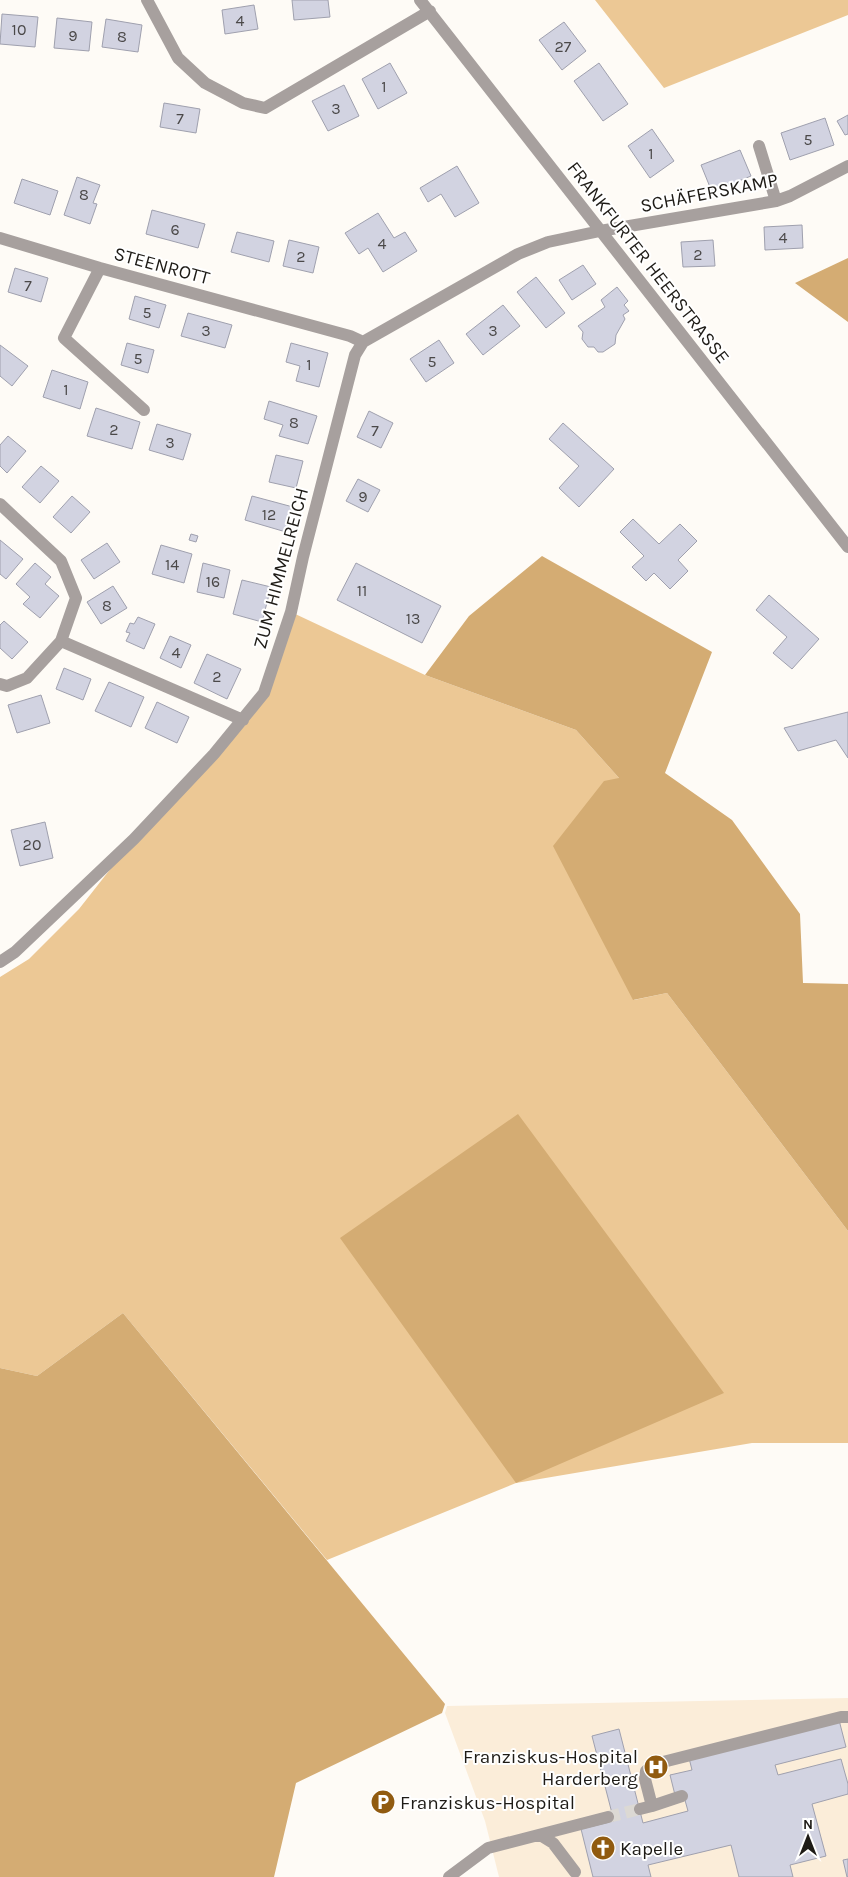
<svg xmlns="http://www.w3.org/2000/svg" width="848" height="1877" font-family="Karla,sans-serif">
	<rect width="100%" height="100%" fill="#fefbf6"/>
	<path fill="#fbedd9" d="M848,1698V1877H499L485,1821L445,1713L447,1706Z"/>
	<path fill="#ecc895" d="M595,0H848V15L664,88Z
		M291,612L425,675L576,730L619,778L634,1000L667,993L848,1231V1443H752L516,1483L327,1560L123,1313L37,1376L0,1368V977L29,959L79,909L134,839L264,693Z"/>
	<path fill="#d4ac73" d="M848,258V322L795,283Z
		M542,556L712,652L665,773L732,820L800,914L803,983L848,984V1231L667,993L633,1000L553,846L604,781L619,778L576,730L425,675L469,616Z
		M518,1114L724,1393L516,1483L340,1238Z
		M123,1313L445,1704L442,1713L296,1783L274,1877H0V1368L37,1376Z"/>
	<path fill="#d2d3e1" stroke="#9fa0ae" d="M292,0H328L330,17L294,20Z
		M254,5L258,29L225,34L222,10Z
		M2,14L38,17L35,47L0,44Z
		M57,18L92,22L89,51L54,48Z
		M106,19L142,25L138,52L102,47Z
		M564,22L586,51L562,70L539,40Z
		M390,63L407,93L378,109L362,79Z
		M599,63L628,104L603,121L574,81Z
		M344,85L359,116L328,131L312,101Z
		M164,103L200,109L196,133L160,127Z
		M848,115V134L845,135L837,121Z
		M825,118L834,145L790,160L781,133Z
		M652,129L674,161L650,178L628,146Z
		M740,150L751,176L712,192L701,165Z
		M457,166L479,203L455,217L441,194L428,202L420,188Z
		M77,177L100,185L93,203L97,204L90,224L64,215Z
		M22,179L58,191L50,215L14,203Z
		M152,210L205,224L198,248L146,234Z
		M378,213L394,238L405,232L417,251L383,272L368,248L359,254L345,233Z
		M802,225L803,248L765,250L764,227Z
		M237,232L274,241L269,262L231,252Z
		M289,240L319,247L313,273L283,266Z
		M713,240L715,266L683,267L681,242Z
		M583,265L596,284L572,300L559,280Z
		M15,268L48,278L41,302L8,292Z
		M536,277L565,313L546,328L517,292Z
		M617,287L628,301L624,305L629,311L623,315L625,319L616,335L615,344L603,352H598L594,347H588L582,339L583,332L578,326L605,307L601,300Z
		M135,296L166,305L159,328L129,319Z
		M503,305L520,326L483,355L466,334Z
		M188,313L232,325L225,348L181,336Z
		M439,340L454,363L426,382L410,359Z
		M127,343L154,350L148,373L121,365Z
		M291,343L328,353L319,387L296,381L300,366L286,362Z
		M0,345L28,366L12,386L0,376Z
		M52,370L88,382L80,409L43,397Z
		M269,401L317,416L308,444L279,436L283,425L264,419Z
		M96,408L140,422L132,449L87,436Z
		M369,411L393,423L381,448L357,437Z
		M563,423L614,469L579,507L559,488L579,466L549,439Z
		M157,424L191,434L183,460L149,450Z
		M8,436L26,451L7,473L0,466V445Z
		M276,455L303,461L296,488L269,482Z
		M41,466L59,481L40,503L22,487Z
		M358,479L380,490L368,512L346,501Z
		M72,496L90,512L71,533L53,517Z
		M252,496L293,507L286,532L245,520Z
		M633,519L659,544L680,524L697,541L678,560L688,571L670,589L654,573L646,581L632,567L644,556L620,532Z
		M191,534L198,536L196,542L189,540Z
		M0,540L23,559L6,579L0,574Z
		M107,543L120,562L94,579L81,560Z
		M161,545L192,554L184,583L152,574Z
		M35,563L51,577L45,584L59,596L40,618L23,604L30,597L16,584Z
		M203,563L230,570L224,598L197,592Z
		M356,563L441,606L422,643L337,600Z
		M242,580L271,587L262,622L233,614Z
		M113,586L127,608L101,624L87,602Z
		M769,595L819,639L792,669L773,653L787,637L756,610Z
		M138,617L155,624L144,649L126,641L130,633L126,632L130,623L134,624Z
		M4,621L28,642L12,659L0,648V625Z
		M170,636L191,645L181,668L160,658Z
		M207,654L241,669L227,699L194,683Z
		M64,668L91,679L83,700L56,689Z
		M109,682L144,697L131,727L95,711Z
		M41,695L50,723L17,733L8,705Z
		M157,702L189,717L177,743L145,728Z
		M848,712V758L836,740L798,751L784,728Z
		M45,822L53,858L20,866L11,830Z
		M839,1720L846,1747L775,1765L778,1775L841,1759L848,1784V1794L812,1804L826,1856L790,1865L793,1877H739L731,1845L648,1865L651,1877H593L581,1829L614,1821L592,1736L619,1729L643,1823L688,1811L683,1793L675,1795L670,1775L692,1770L689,1758Z
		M848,1859V1877H847L843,1860Z"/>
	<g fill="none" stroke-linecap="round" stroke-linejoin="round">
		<path stroke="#dcd9d4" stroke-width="12" stroke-dasharray="12 6" stroke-linecap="butt" d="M608,1817L640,1809"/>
		<path stroke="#a7a09e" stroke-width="12" d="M147,0L178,58L205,83L243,103L265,108L430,11
			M420,0L848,547
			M759,146L776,201
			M0,238L100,268L350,336L363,342
			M100,268L64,338L144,410
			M0,504L61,561L76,598L61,641L27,678L7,686L0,684
			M61,641L243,720
			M0,962L15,952L134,839L214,754L264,693L291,612L303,557L355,355L363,342L518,254L548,242L600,231L776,201L790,196L848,166
			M652,1806L682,1796
			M640,1809L652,1806L645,1779L646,1771L655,1764L841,1717H848
			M540,1835L553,1843L575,1872
			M449,1877L488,1848L608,1817"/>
	</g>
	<defs>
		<symbol id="hospital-disc" viewBox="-11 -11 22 22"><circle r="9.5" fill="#915b10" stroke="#fff"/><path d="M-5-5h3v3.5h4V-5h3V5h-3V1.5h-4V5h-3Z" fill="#fff"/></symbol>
		<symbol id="parking-disc" viewBox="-11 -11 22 22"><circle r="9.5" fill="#915b10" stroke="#fff"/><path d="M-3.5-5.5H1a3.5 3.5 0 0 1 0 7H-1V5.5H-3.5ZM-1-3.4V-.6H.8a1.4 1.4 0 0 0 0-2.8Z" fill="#fff"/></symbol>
		<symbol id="church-disc" viewBox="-11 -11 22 22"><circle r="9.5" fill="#915b10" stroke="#fff"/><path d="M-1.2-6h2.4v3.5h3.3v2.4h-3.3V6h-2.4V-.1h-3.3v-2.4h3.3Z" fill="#fff"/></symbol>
	</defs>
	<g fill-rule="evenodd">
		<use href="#hospital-disc" x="642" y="1753" width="28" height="28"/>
		<use href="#parking-disc" x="369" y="1788" width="28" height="28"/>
		<use href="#church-disc" x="589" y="1834" width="28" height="28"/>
	</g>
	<g text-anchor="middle" stroke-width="4" stroke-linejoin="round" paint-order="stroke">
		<g font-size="16" fill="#4b4949">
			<text x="240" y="26">4</text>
			<text x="19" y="35">10</text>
			<text x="73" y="41">9</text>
			<text x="122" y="42">8</text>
			<text x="563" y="52">27</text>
			<text x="384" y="92">1</text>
			<text x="336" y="114">3</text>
			<text x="180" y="124">7</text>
			<text x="808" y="145">5</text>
			<text x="651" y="159">1</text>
			<text x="84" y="200">8</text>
			<text x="175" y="235">6</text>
			<text x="783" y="243">4</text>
			<text x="382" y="249">4</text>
			<text x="698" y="260">2</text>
			<text x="301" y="262">2</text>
			<text x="28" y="291">7</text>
			<text x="147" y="318">5</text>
			<text x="206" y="336">3</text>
			<text x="493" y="336">3</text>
			<text x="138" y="364">5</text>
			<text x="432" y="367">5</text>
			<text x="309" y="370">1</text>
			<text x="66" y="395">1</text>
			<text x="294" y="428">8</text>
			<text x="114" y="435">2</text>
			<text x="375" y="436">7</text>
			<text x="170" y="448">3</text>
			<text x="363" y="502">9</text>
			<text x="269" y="520">12</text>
			<text x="172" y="570">14</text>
			<text x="213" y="587">16</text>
			<text x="362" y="596">11</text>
			<text x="107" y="611">8</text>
			<text x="413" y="624">13</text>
			<text x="176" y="658">4</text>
			<text x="217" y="682">2</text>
			<text x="32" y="850">20</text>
		</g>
		<g font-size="19" fill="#1e1b16" stroke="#fff">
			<text transform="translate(709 192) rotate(-11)" y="7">SCHÄFERSKAMP</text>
			<text transform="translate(649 262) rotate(52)" y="7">FRANKFURTER HEERSTRASSE</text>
			<text transform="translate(162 265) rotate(15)" y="7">STEENROTT</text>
			<text transform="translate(280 568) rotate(-75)" y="7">ZUM HIMMELREICH</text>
		</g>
		<g font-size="19" fill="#1e1b16" stroke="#fff" text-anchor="start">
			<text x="638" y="1763" text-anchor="end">Franziskus-Hospital<tspan x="638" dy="22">Harderberg</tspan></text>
			<text x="400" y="1809">Franziskus-Hospital</text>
			<text x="620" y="1855">Kapelle</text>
		</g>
	</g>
	<g transform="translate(808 1837)" stroke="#ffffff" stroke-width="4" paint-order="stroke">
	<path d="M0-4L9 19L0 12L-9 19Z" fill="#1e1b16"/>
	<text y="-8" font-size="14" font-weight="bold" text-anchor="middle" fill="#1e1b16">N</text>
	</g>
</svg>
